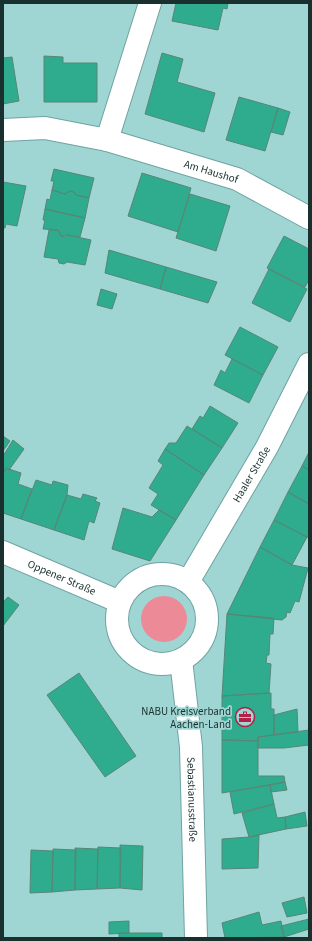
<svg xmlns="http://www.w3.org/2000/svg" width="312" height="941" font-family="'Source Sans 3',sans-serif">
	<rect width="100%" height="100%" fill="#9fd6d3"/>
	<path fill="#ec8a97" d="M141 619a23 23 0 1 1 46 0a23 23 0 1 1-46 0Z"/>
	<path fill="#2eac8d" stroke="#578677" d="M176,3H228L227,9L223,8L218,30L172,21Z
		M162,53L183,59L177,82L215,93L204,132L145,114Z
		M44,56L63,57V63H97V102H44Z
		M12,57L19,101L3,104V58Z
		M239,97L278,108L265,151L226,140Z
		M278,108L290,112L283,135L271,132Z
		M54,169L94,178L89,198L76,195L74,192L70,191L65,194L52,190L54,181H51Z
		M142,173L191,188L178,232L128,216Z
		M3,182L26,186L17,226L6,224L5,228H3Z
		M52,190L65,194L70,191L74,192L76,195L89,198L85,218L45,209L47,199L50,200Z
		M190,194L230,206L216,251L176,238Z
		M45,209L85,218L80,237L68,235L61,236L58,230L43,229L45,220H43Z
		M49,230H58L61,236L65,237L68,235L91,240L85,265L67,262L64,264L59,263L58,259L44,257Z
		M284,236L309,249V280L305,287L267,268Z
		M109,250L166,267L160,289L105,273Z
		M166,267L217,282L208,303L160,289Z
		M269,269L307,289L290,322L252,303Z
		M101,289L117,294L112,309L97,305Z
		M240,327L278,347L263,375L225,355Z
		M232,359L263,375L249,403L214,385L221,370L225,373Z
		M210,406L238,423L222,448L192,429L200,416L203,418Z
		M187,426L222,448L204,475L165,449L169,443H176Z
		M3,436L10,441L3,451Z
		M13,440L24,449L9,470L6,468L3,473V456Z
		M165,449L204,475L176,520L151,505L158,494L149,488L163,465L158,461Z
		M309,452V470L302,466Z
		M302,466L309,470V504L288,492Z
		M6,468L21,473L18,484L32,489L21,519L3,513V473Z
		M36,480L52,485L53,481L68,485L67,495L54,530L21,519Z
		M288,492L309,504V538L274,520Z
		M83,494L97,498L95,501L100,503L94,523L89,521L84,540L54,530L67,495L81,499Z
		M123,508L152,517L159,510L176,520L150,561L112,549Z
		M274,520L307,537L292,565L260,547Z
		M260,547L292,565L308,568L299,602L295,601L290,613L287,612L286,617L282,620L227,614Z
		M8,597L19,605L3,626V602Z
		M227,614L274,618L273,634H270L269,655H267L266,663L271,664L269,693L222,696Z
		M79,673L136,756L105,777L47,695Z
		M271,693V709H274V735L258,737V741L222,740V696Z
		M297,709L298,732L274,735V715Z
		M309,730V745L284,748H258V737Z
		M222,740L258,741V776H284L285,782L222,793Z
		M285,782L287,790L271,792L270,785Z
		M270,785L274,804L234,814L230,792Z
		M274,804L277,818L285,817L286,829L249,837L242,813Z
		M305,812L307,826L286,829L285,817Z
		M259,835L258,868L222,869V839L249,837Z
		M120,845L143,846L142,890L120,888Z
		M98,847L121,848L120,888L97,889Z
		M75,848L98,849L97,889L75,890Z
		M53,849L76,850L75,890L52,892Z
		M31,850L53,851L52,892L30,893Z
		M304,897L307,913L287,917L282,903Z
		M259,912L262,925L281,921L284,937L225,938L222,923Z
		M309,919V929L284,937L281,926Z
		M129,921V933L109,934V922Z
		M119,933H162V938H119Z"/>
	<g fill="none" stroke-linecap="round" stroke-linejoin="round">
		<defs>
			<g id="street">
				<path id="s1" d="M3,130L45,128L107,140L237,179L309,218"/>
				<path d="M107,140L150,3"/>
				<path id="s2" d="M188,582L267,447L309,364"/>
			</g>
			<g id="secondary">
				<path id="s3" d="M3,552L120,602"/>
				<circle cx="162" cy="619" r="45"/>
				<path id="s4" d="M181,660L191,747L196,938"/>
			</g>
		</defs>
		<use href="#street" stroke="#6ea3a1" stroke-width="24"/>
		<use href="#secondary" stroke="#6ea3a1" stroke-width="24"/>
		<use href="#street" stroke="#fff" stroke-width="22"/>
		<use href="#secondary" stroke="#fff" stroke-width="22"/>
	</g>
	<defs>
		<symbol id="office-ring" viewBox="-11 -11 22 22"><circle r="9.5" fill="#9fd6d3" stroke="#b32148" stroke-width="1.5"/><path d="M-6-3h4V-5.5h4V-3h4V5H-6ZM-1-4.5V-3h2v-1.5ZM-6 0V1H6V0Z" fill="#b32148"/></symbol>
	</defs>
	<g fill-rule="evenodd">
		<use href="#office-ring" x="234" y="706" width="22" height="22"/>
	</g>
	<g text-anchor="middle" stroke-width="3.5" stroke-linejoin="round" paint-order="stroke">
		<g font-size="11" fill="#19302f" stroke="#9fd6d3">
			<text dy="4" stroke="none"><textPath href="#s1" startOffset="214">Am Haushof</textPath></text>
			<text dy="4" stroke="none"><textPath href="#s2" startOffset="125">Haaler Straße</textPath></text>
			<text dy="4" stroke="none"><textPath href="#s3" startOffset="64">Oppener Straße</textPath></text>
			<text dy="4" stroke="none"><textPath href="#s4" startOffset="140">Sebastianusstraße</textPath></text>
		</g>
		<g font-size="11" fill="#19302f" stroke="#9fd6d3" text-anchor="end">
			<text x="231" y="715">NABU Kreisverband<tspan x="231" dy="13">Aachen-Land</tspan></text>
		</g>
	</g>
	<rect width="312" height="941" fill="none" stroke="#19302f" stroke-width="8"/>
</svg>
